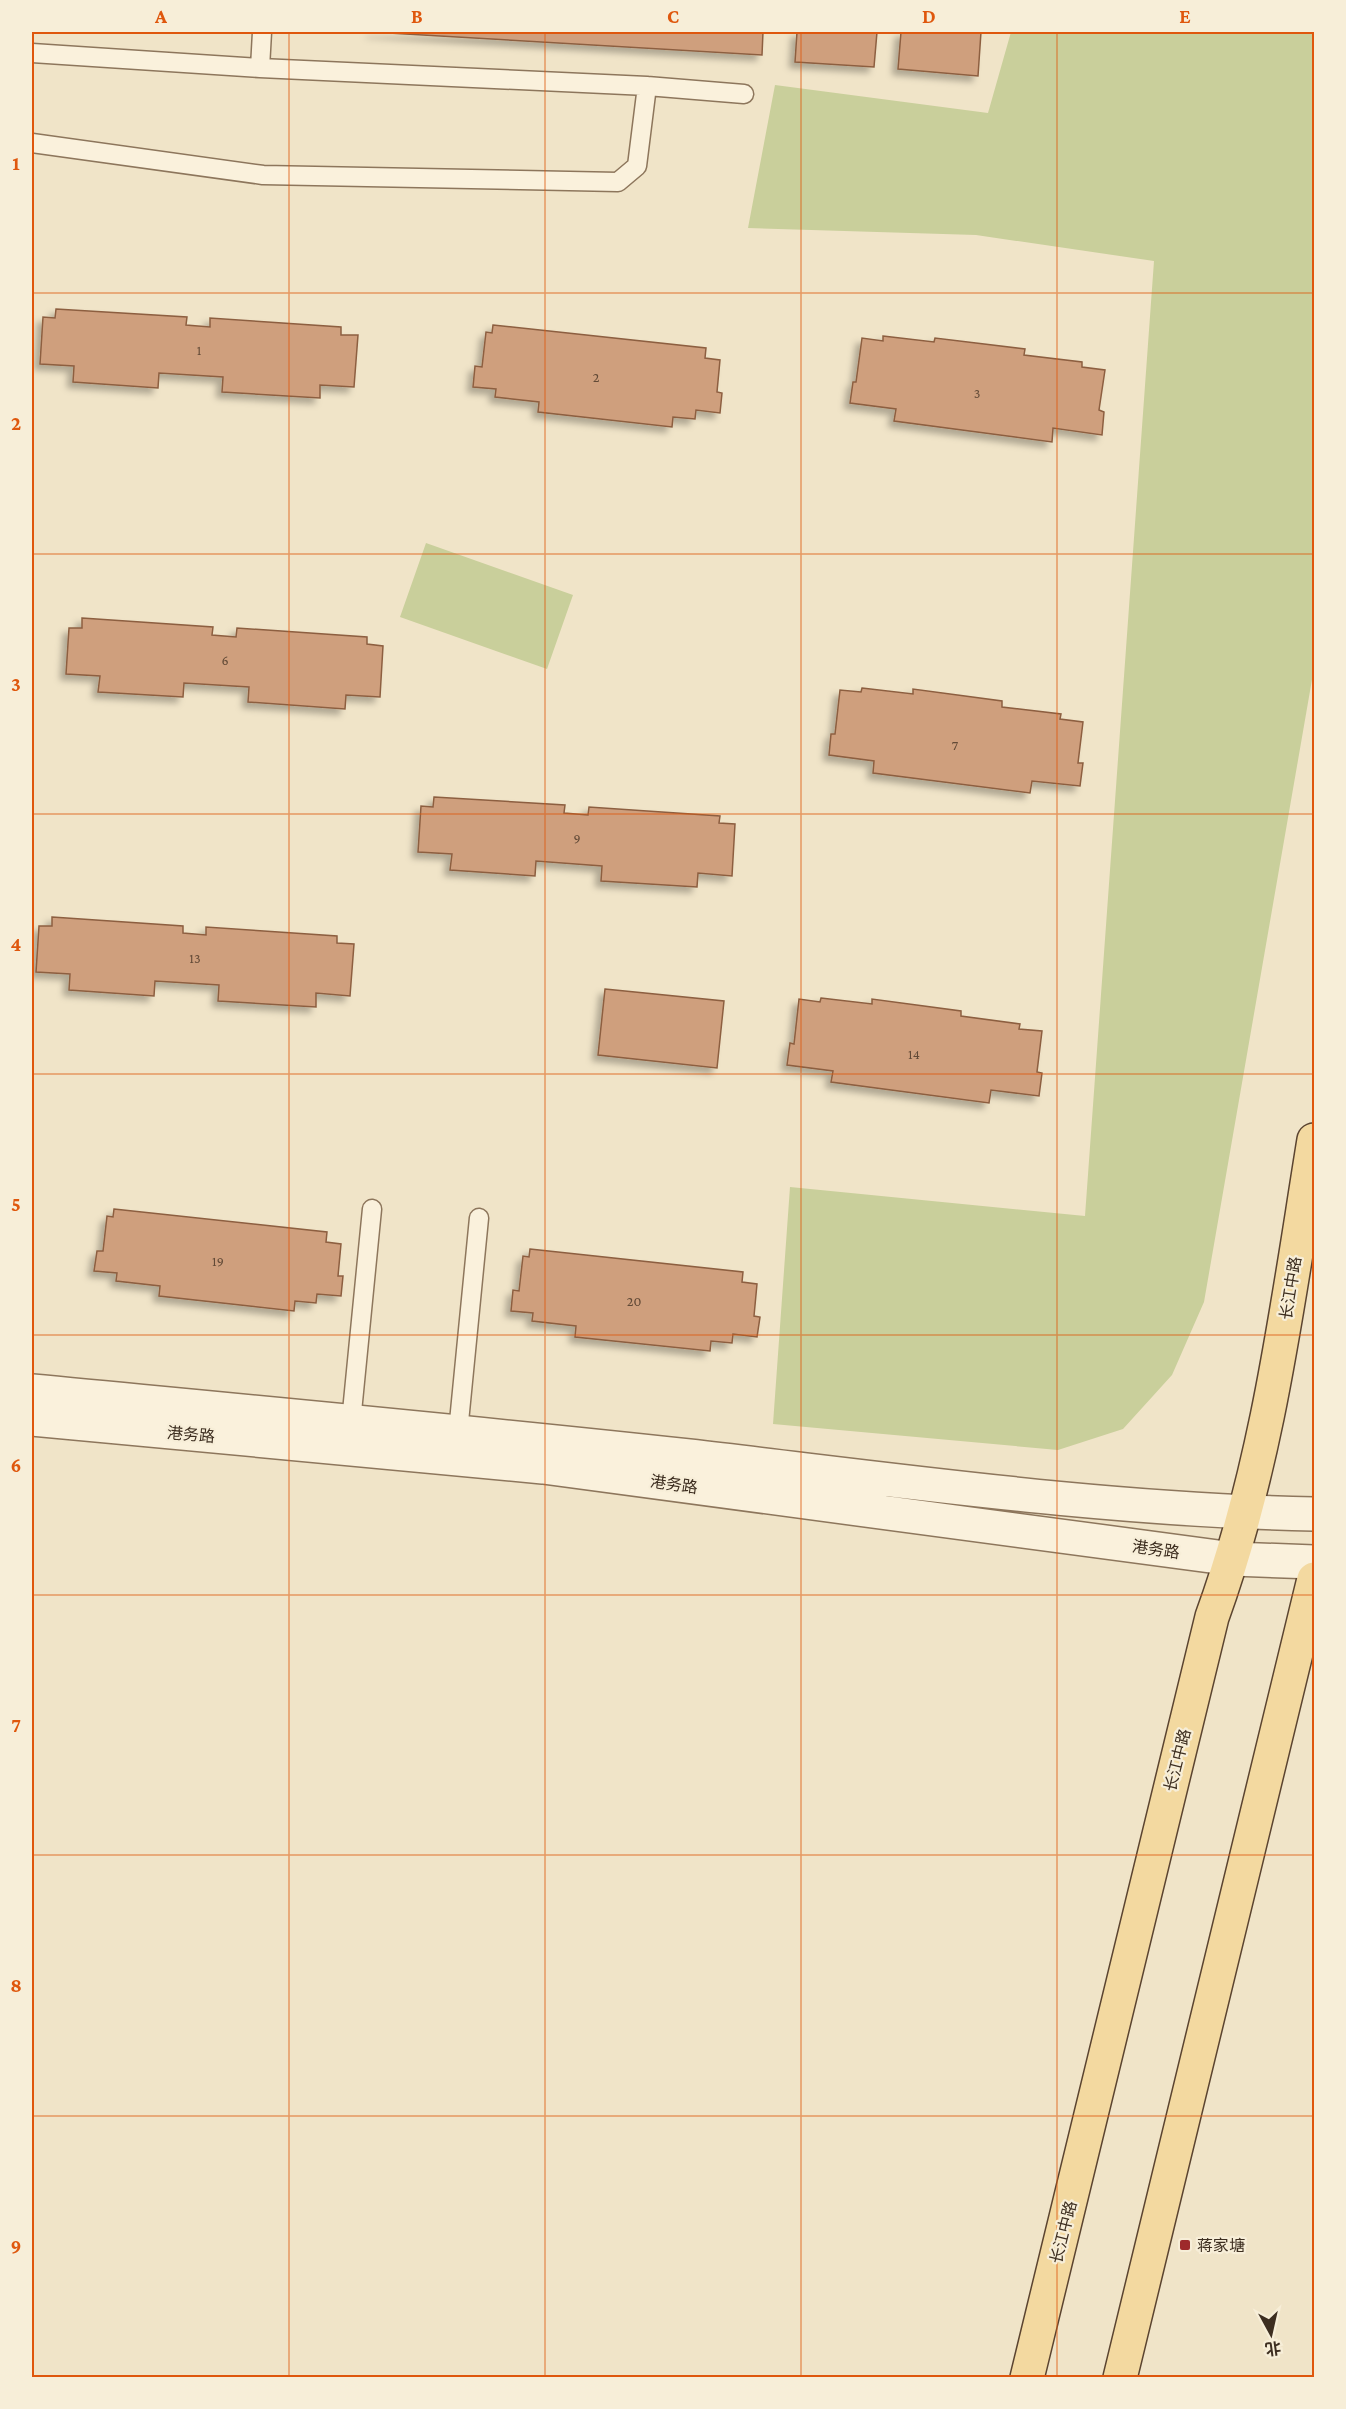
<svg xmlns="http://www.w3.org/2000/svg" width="1346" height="2409" font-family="'Crimson Pro','Noto Sans SC',serif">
	<defs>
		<filter id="shadow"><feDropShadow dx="-5.5" dy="5.5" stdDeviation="3" flood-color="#0004"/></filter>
	</defs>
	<rect width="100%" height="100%" fill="#f0e4c8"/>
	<path fill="#c9cf9b" d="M1011,32H1314V668L1204,1302L1172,1375L1123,1429L1058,1450L773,1424L790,1187L1085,1216L1154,261L976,235L748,228L775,85L988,113Z
		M426,543L573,595L547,669L400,617Z"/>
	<path fill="#cf9f7d" stroke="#8d5f41" stroke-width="1.5" filter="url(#shadow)" d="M371,32H763L762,55Z
		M797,32H877L874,67L795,62Z
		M901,32H981L978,76L898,69Z
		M56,309L187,317L186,325L210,327V318L341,327V335H358L354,387L320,385V398L222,392L223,377L159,373L158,388L73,382L74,366L40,364L43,317L55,318Z
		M493,325L706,348L705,358L720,360L717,392L722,393L720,413L696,410L695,419L673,417L672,427L538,412L539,402L495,397L496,389L473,387L475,366L482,367L486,332L492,333Z
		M883,336L934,342L935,338L1025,349L1024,355L1082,362V367L1105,370L1099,410L1104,412L1102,435L1053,428L1052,442L894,421L896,409L850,403L853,382H856L862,338L883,341Z
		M82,618L213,627L212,635L236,637L237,628L367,637V644L383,646L380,697L346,695L345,709L248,702L249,687L184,683L183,697L98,692L100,676L66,674L69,628H82Z
		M862,688L913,694V689L1002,701V707L1061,714L1060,719L1083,722L1078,763H1083L1080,786L1032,781L1030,793L873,773L874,761L829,755L831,734H835L840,690L861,692Z
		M434,797L565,805L564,813L588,815L589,807L720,816L719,823L735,824L732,876L698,873L697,887L601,881L602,866L536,861L535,876L450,870L452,854L418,852L421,806L433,807Z
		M52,917L183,926V933L206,935V927L337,936V943L354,944L350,996L316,993V1007L218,1001L219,985L155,981L154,996L69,990L70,974L36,972L39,926H52Z
		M605,989L724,1001L717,1068L598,1055Z
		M821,998L872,1004V999L961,1011V1016L1020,1024L1019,1029L1042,1031L1037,1072L1042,1073L1039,1096L991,1090L989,1103L831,1082L833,1071L787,1065L790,1043L794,1044L799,999L820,1002Z
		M114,1209L327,1232L326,1242L341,1244L338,1276H343L341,1296L317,1294L316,1303L295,1301L294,1311L159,1296L160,1286L116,1281L117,1273L94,1271L97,1251H103L107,1216L113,1217Z
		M530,1249L743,1272L742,1282L757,1284L754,1316L760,1317L757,1337L733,1334L732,1343L711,1341L710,1351L575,1337L576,1326L532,1321L533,1313L511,1311L513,1290L519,1291L523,1256L529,1257Z"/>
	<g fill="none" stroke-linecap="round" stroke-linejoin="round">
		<defs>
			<path id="service" d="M32,53L260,68L647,86L744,94
				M260,68L262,32
				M32,143L263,175L618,182L637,166L647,86
				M356,1425L351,1422L372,1209
				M450,1435L458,1432L479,1218"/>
			<path id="tertiary" d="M32,1391C251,1412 470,1432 689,1456C897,1480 1105,1510 1314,1514
				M32,1419L543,1467L1233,1559L1314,1562"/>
			<path id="primary" d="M1027,2378L1212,1617C1268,1463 1288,1300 1314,1140
				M1120,2378L1314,1579"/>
		</defs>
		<use href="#service" stroke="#8d765c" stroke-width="21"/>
		<use href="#tertiary" stroke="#8d765c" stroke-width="36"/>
		<use href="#primary" stroke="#5b4430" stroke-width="36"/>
		<use href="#service" stroke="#faf1dc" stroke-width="18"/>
		<use href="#tertiary" stroke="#faf1dc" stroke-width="33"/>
		<use href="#primary" stroke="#f3d9a0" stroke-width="33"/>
	</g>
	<path fill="none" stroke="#df570d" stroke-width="1.5" stroke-opacity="0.55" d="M289,32V2378M545,32V2378M801,32V2378M1057,32V2378M32,293H1314M32,554H1314M32,814H1314M32,1074H1314M32,1335H1314M32,1595H1314M32,1855H1314M32,2116H1314"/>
	<rect fill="#9e2a2b" stroke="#f7eed8" stroke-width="2" x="1179" y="2239" width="12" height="12" rx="3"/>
	<g text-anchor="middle" stroke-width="4.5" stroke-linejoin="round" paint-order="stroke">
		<g font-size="14" fill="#624a37">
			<text x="199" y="355">1</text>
			<text x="596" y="382">2</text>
			<text x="977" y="398">3</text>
			<text x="225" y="665">6</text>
			<text x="955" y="750">7</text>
			<text x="577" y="843">9</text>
			<text x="195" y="963">13</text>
			<text x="914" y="1059">14</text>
			<text x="218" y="1266">19</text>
			<text x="634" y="1306">20</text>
		</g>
		<g font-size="16" fill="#3d2e20" stroke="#f7eed8">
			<text transform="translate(1290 1288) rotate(-81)" y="6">长江中路</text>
			<text transform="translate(191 1434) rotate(5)" y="6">港务路</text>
			<text transform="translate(674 1484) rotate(8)" y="6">港务路</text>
			<text transform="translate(1156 1549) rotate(8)" y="6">港务路</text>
			<text transform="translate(1177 1760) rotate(-76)" y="6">长江中路</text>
			<text transform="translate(1063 2232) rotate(-76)" y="6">长江中路</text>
		</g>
		<g font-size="16" fill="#3d2e20" stroke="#f7eed8" text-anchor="start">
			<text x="1197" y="2251">蒋家塘</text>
		</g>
	</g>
	<rect width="1346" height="2409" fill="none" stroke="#f7eed8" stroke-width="66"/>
	<g transform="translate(1271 2334) rotate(172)" stroke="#f7eed8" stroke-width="4.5" paint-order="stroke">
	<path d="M0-4.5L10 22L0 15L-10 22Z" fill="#3d2e20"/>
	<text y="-9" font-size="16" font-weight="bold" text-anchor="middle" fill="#3d2e20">北</text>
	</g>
	<rect x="33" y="33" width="1280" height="2343" fill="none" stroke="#df570d" stroke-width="2"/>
	<g font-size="20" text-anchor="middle" font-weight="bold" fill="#df570d">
		<text x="161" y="23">A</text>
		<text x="417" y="23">B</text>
		<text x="673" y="23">C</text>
		<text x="929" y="23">D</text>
		<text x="1185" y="23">E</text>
		<text x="16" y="170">1</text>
		<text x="16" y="430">2</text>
		<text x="16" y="691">3</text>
		<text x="16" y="951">4</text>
		<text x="16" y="1211">5</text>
		<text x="16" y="1472">6</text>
		<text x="16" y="1732">7</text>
		<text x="16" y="1992">8</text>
		<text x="16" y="2253">9</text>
	</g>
</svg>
